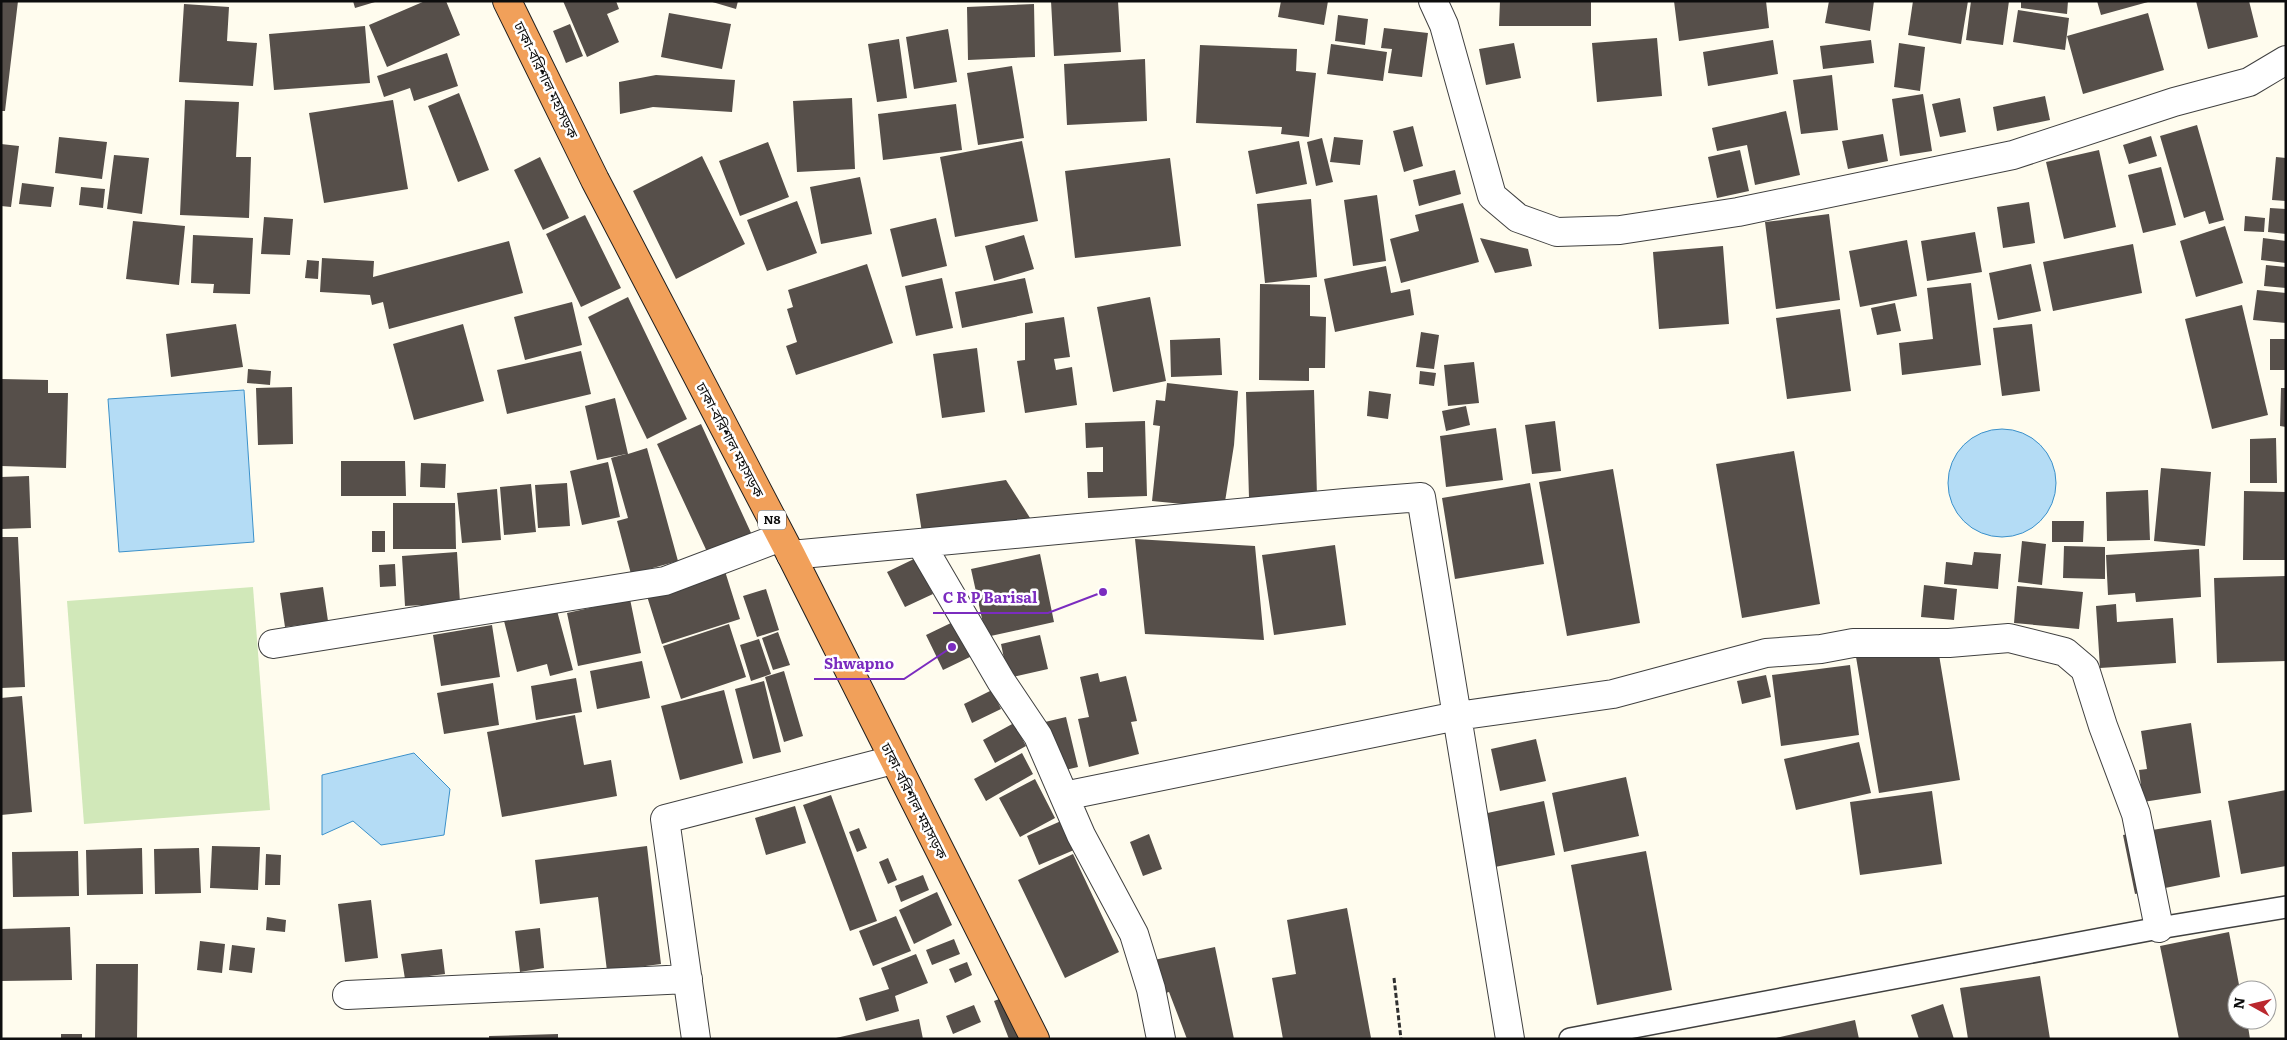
<svg xmlns="http://www.w3.org/2000/svg" width="2287" height="1040" font-family="Literata,'Noto Sans Bengali',serif">
	<rect width="100%" height="100%" fill="#fffcee"/>
	<path fill="#d1e8b9" d="M253,587L270,810L84,824L67,601Z"/>
	<path fill="#b4dcf5" stroke="#3c91ca" d="M244,390L254,542L119,552L108,399Z
		M1948 483a54 54 0 1 1 108 0a54 54 0 1 1-108 0Z
		M414,753L450,789L444,835L381,845L353,821L322,835V775Z"/>
	<path fill="#564f4a" d="M1,1H18L5,111H1Z
		M353,1H375V2L355,8Z
		M425,1H446L460,35L387,67L369,25Z
		M563,1H616L619,9L607,14L619,42L587,57Z
		M709,1H738L736,9Z
		M1051,1H1118L1121,52L1054,56Z
		M1281,1H1328L1324,25L1278,17Z
		M1500,1H1591V26H1499Z
		M1674,1H1766L1769,28L1679,41Z
		M1829,1H1874L1870,31L1825,23Z
		M1913,1H1968L1961,44L1908,35Z
		M1971,1H2009L2003,45L1966,40Z
		M2021,1H2068L2067,14L2021,8Z
		M2097,1H2147L2148,2L2101,15Z
		M2196,1H2249L2258,37L2208,49Z
		M184,4L229,7L227,41L257,43L253,86L179,82Z
		M1034,4L1035,57L968,60L967,7Z
		M2018,10L2069,18L2065,50L2013,42Z
		M669,13L731,24L722,69L661,57Z
		M2148,13L2164,70L2083,94L2067,36Z
		M1338,15L1368,19L1365,45L1335,41Z
		M570,24L583,56L566,63L553,31Z
		M365,26L370,83L274,90L269,34Z
		M1384,28L1428,33L1422,77L1388,73L1392,49L1381,48Z
		M948,29L957,82L914,89L906,37Z
		M1657,38L1662,96L1597,102L1592,43Z
		M899,39L907,98L877,102L868,44Z
		M1773,40L1778,74L1708,86L1703,52Z
		M1871,40L1874,63L1823,69L1820,46Z
		M1514,43L1521,78L1486,85L1479,49Z
		M1899,43L1925,47L1920,91L1894,87Z
		M1331,44L1387,52L1383,81L1327,74Z
		M1200,45L1297,49L1296,71L1316,73L1309,137L1281,134L1282,127L1196,123Z
		M447,53L458,86L414,101L410,88L384,97L377,76Z
		M1145,59L1147,121L1067,125L1064,64Z
		M1012,66L1024,138L978,145L967,73Z
		M656,75L735,80L732,112L653,107L620,114L619,82Z
		M1832,75L1838,130L1801,134L1793,80Z
		M459,93L489,170L458,182L428,106Z
		M1923,94L1932,151L1900,156L1892,99Z
		M2045,96L2050,120L1997,131L1993,107Z
		M852,98L855,169L797,172L793,101Z
		M1960,98L1966,132L1940,137L1932,104Z
		M185,100L239,102L236,157H251L249,218L180,215Z
		M393,100L408,189L324,203L309,113Z
		M956,104L962,150L883,160L878,114Z
		M1786,111L1800,175L1755,185L1747,145L1717,151L1712,128Z
		M2197,125L2224,220L2209,224L2205,211L2184,218L2160,136Z
		M1413,126L1423,166L1404,172L1393,131Z
		M1883,134L1888,161L1848,169L1842,141Z
		M2151,136L2157,156L2129,164L2123,145Z
		M59,137L107,142L102,179L55,173Z
		M1334,137L1363,140L1360,165L1330,162Z
		M1322,138L1333,182L1316,186L1307,142Z
		M1022,141L1038,221L955,237L940,157Z
		M1299,141L1307,184L1256,194L1248,151Z
		M768,142L789,197L740,216L719,161Z
		M1,144L19,146L11,207L1,206Z
		M1740,150L1749,191L1717,198L1708,157Z
		M2099,150L2116,227L2064,239L2046,162Z
		M114,155L149,158L142,214L107,209Z
		M702,156L745,244L676,279L633,191Z
		M540,157L569,218L543,230L514,170Z
		M2276,157L2286,158V201L2272,200Z
		M1170,158L1181,246L1075,258L1065,171Z
		M2161,167L2176,225L2143,233L2128,175Z
		M1455,170L1461,194L1419,206L1413,180Z
		M860,177L872,234L821,244L810,187Z
		M22,183L54,187L51,207L19,204Z
		M81,187L105,189L103,208L79,205Z
		M1377,195L1386,261L1353,266L1344,200Z
		M1311,199L1317,277L1265,283L1257,204Z
		M797,201L817,253L767,271L747,220Z
		M2029,202L2035,243L2003,248L1997,207Z
		M1463,203L1479,262L1401,283L1390,239L1419,231L1415,215Z
		M2270,208L2286,209V234L2268,232Z
		M1829,214L1840,300L1776,309L1765,222Z
		M585,215L621,288L581,307L546,234Z
		M2245,216L2265,218L2264,232L2244,231Z
		M264,217L293,219L290,255L261,254Z
		M936,218L947,266L902,277L890,229Z
		M133,221L185,226L179,285L126,279Z
		M2225,226L2243,283L2196,297L2180,241Z
		M1975,232L1982,272L1927,281L1921,241Z
		M193,235L253,238L250,294L213,293L214,284L191,283Z
		M1024,235L1034,269L994,281L985,246Z
		M1480,238L1528,249L1532,266L1495,273Z
		M2263,238L2286,241V263L2261,260Z
		M1907,240L1917,296L1860,307L1849,251Z
		M509,241L523,293L389,329L383,302L372,305L370,295L320,292L322,258L374,261L373,277Z
		M2133,244L2142,293L2053,311L2043,262Z
		M1723,246L1729,324L1659,329L1653,252Z
		M307,260L319,261L318,279L305,278Z
		M867,264L893,343L796,375L786,346L797,342L787,309L793,307L788,290Z
		M2031,264L2041,311L1998,320L1989,273Z
		M2266,265L2286,267V288L2264,286Z
		M1386,266L1391,293L1410,289L1414,315L1335,332L1324,279Z
		M942,278L953,328L916,336L905,286Z
		M1025,278L1033,313L962,328L955,292Z
		M1971,283L1981,365L1902,375L1899,343L1933,339L1927,288Z
		M1260,284L1310,285V316L1326,317L1325,368H1309V381L1259,380Z
		M2257,290L2286,293V323L2253,320Z
		M628,297L687,419L647,439L588,317Z
		M1150,297L1166,381L1113,392L1097,307Z
		M572,302L582,345L525,360L514,317Z
		M1895,303L1901,331L1877,335L1871,308Z
		M2242,305L2268,415L2212,429L2185,319Z
		M1840,309L1851,391L1787,399L1776,318Z
		M1064,317L1070,357L1054,359L1056,370L1072,367L1077,405L1025,413L1017,361L1025,360V323Z
		M236,324L243,367L171,377L166,334Z
		M463,324L484,401L414,420L393,344Z
		M2032,324L2040,391L2002,396L1993,328Z
		M1421,332L1439,335L1434,369L1416,367Z
		M1220,338L1222,375L1171,377L1170,340Z
		M2270,339H2286V370H2270Z
		M977,348L985,412L942,418L933,354Z
		M581,351L591,394L507,414L497,370Z
		M1474,362L1479,403L1448,406L1444,365Z
		M248,369L271,371L270,385L247,383Z
		M1420,371L1436,373L1434,386L1419,384Z
		M1,379L48,380V393H68L66,468L1,466Z
		M1167,383L1238,391L1234,445L1224,508L1152,501L1160,426L1153,425L1156,400L1165,401Z
		M292,387L293,444L258,445L256,388Z
		M2281,388H2286V427L2280,426Z
		M1314,390L1317,496L1249,498L1246,392Z
		M1369,391L1391,394L1388,419L1367,416Z
		M615,398L628,454L647,448L678,561L631,574L617,521L628,518L611,458L626,454L597,460L585,406Z
		M1466,406L1470,425L1446,431L1442,411Z
		M1145,421L1147,496L1088,498L1087,472H1103V447L1086,448L1085,423Z
		M1555,421L1561,471L1532,474L1525,425Z
		M701,424L752,535L709,556L657,444Z
		M1496,428L1503,480L1446,487L1440,436Z
		M2276,438L2277,483H2250V439Z
		M1794,451L1820,604L1742,618L1716,464Z
		M341,461H405L406,496H341Z
		M608,462L620,517L582,525L570,471Z
		M421,463L446,464L445,488L420,487Z
		M2161,468L2211,472L2205,546L2154,541Z
		M1613,469L1640,623L1567,636L1539,482Z
		M29,476L31,528L1,529V477Z
		M1006,480L1032,521L923,539L916,494Z
		M567,483L570,526L538,528L535,485Z
		M1530,483L1544,564L1455,579L1442,498Z
		M531,484L536,532L504,535L500,487Z
		M497,489L501,540L462,543L457,493Z
		M2148,490L2150,540L2107,541L2106,492Z
		M2244,491L2286,492V560H2243Z
		M393,503H455L456,549H393Z
		M2052,521H2084L2083,542H2052Z
		M372,531H385V552H372Z
		M1,537H18L25,687L1,688Z
		M1135,539L1255,546L1264,640L1145,634Z
		M2022,541L2046,544L2042,585L2018,582Z
		M1335,545L1346,625L1274,635L1262,555Z
		M2064,546L2105,547V579L2063,578Z
		M2199,549L2201,597L2136,602L2135,593L2108,595L2106,555Z
		M457,552L460,603L405,606L402,556Z
		M1974,552L2001,554L1998,589L1944,584L1946,562L1972,565Z
		M1040,554L1054,622L986,637L971,569Z
		M916,558L933,594L905,607L887,572Z
		M395,564L396,586L380,587L379,565Z
		M724,568L740,619L662,644L646,593Z
		M2286,576V661L2217,663L2214,578Z
		M1924,585L1957,589L1954,620L1921,617Z
		M2017,586L2083,592L2079,629L2014,623Z
		M323,587L328,621L285,627L280,593Z
		M766,589L779,630L757,637L743,596Z
		M630,599L641,653L578,666L567,613Z
		M2116,604L2117,622L2173,618L2176,663L2100,668L2096,606Z
		M556,607L573,670L550,676L547,664L517,672L504,621Z
		M955,621L972,656L943,670L926,635Z
		M729,624L746,677L681,699L663,646Z
		M492,625L500,677L441,686L433,635Z
		M778,632L790,665L773,670L762,638Z
		M1040,635L1048,669L1008,678L1001,644Z
		M759,639L771,674L751,681L740,645Z
		M1937,643L1960,780L1879,793L1856,657Z
		M642,661L650,698L597,709L590,671Z
		M1850,665L1859,735L1781,746L1772,675Z
		M784,671L803,736L784,742L765,677Z
		M1098,673L1100,682L1126,676L1137,721L1131,722L1139,754L1089,767L1078,719L1089,717L1080,677Z
		M1766,675L1771,697L1742,704L1737,681Z
		M576,678L582,712L536,720L531,686Z
		M764,681L781,752L753,759L735,689Z
		M493,683L499,725L444,734L437,693Z
		M724,690L743,763L680,780L661,706Z
		M992,690L1001,709L972,723L964,704Z
		M22,696L32,812L1,815V698Z
		M575,715L584,765L611,760L617,796L502,817L487,732Z
		M1066,717L1078,767L1057,772L1045,722Z
		M1014,723L1026,746L995,763L983,740Z
		M2191,723L2201,793L2143,802L2139,770L2147,769L2141,731Z
		M1536,739L1546,781L1500,791L1491,749Z
		M1859,742L1871,793L1796,810L1784,759Z
		M1022,753L1033,774L986,801L974,779Z
		M1626,777L1639,836L1564,852L1552,793Z
		M1035,779L1055,818L1020,837L999,798Z
		M2286,790V866L2241,874L2228,801Z
		M1932,791L1942,864L1860,875L1850,802Z
		M831,795L877,921L850,931L803,805Z
		M1544,801L1555,855L1490,868L1478,815Z
		M795,806L806,843L766,855L755,818Z
		M2211,820L2220,877L2135,894L2123,835Z
		M1061,821L1074,850L1039,865L1027,836Z
		M859,828L867,848L857,852L849,832Z
		M1149,834L1162,869L1143,876L1130,842Z
		M212,846L260,847L258,890L210,888Z
		M647,846L661,964L607,971L598,897L540,904L535,860Z
		M142,848L143,894L87,895L86,850Z
		M199,848L201,893L155,894L154,849Z
		M78,851L79,896L13,897L12,852Z
		M1646,851L1672,990L1597,1005L1571,865Z
		M266,854L281,855L280,885H265Z
		M1073,854L1119,952L1065,978L1018,880Z
		M888,858L897,880L888,884L879,862Z
		M923,875L929,890L901,902L895,886Z
		M937,892L952,925L914,944L899,910Z
		M371,900L378,958L345,962L338,904Z
		M1347,908L1371,1038L1283,1039L1272,978L1296,974L1287,920Z
		M896,916L911,951L873,966L859,931Z
		M267,917L286,920L285,932L266,930Z
		M70,927L72,980L1,981V929Z
		M540,928L544,968L520,972L515,931Z
		M2229,932L2240,990H2237V1020H2247L2250,1039H2179L2160,946Z
		M954,939L960,954L932,965L926,950Z
		M200,941L225,944L222,973L197,970Z
		M232,945L255,948L252,973L229,970Z
		M1215,947L1234,1039H1187L1169,992L1160,995L1154,960Z
		M442,949L445,974L405,979L401,954Z
		M916,954L928,983L895,996L899,1011L866,1021L859,998L889,989L881,968Z
		M967,962L972,975L955,983L949,969Z
		M96,964H138L137,1039H95Z
		M2040,976L2050,1039H1968L1960,988Z
		M1013,994L1026,1039H1009L994,1001Z
		M1943,1004L1954,1039H1919L1911,1015Z
		M974,1005L981,1022L953,1034L946,1016Z
		M919,1019L923,1039H837L836,1038Z
		M1855,1020L1859,1039H1776V1038Z
		M61,1034H82V1039H61Z
		M558,1034V1039H489V1036Z"/>
	<g fill="none" stroke-linecap="round" stroke-linejoin="round">
		<defs>
			<path id="lane" d="M1570,1039L2159,928L2286,907"/>
			<path id="street" d="M1433,1L1444,25L1492,196L1518,218L1557,232L1620,230L1738,212L2013,155L2174,102L2249,82L2286,60
				M921,544L1001,681L1038,736L1081,835L1134,934L1151,989L1161,1039
				M791,555L1345,503L1421,497L1510,1039
				M273,644L665,581L781,537
				M1064,796L1457,716L1613,694L1766,653L1821,649L1853,643H1949L2009,638L2065,652L2085,669L2103,726L2136,814L2159,928
				M347,995L688,979
				M696,1039L665,819L893,760"/>
			<path id="highway" d="M507,1L595,180L791,555L1035,1039"/>
		</defs>
		<use href="#lane" stroke="#404040" stroke-width="24"/>
		<use href="#street" stroke="#404040" stroke-width="30"/>
		<use href="#highway" stroke="#1e1e1e" stroke-width="30"/>
		<path stroke="#2f2f2f" stroke-width="3" stroke-dasharray="5 2.5" stroke-linecap="butt" d="M1394,978L1401,1039"/>
		<use href="#lane" stroke="#fff" stroke-width="21"/>
		<use href="#street" stroke="#fff" stroke-width="28"/>
		<use href="#highway" stroke="#f1a05a" stroke-width="28"/>
	</g>
	<g text-anchor="middle" stroke-width="5" stroke-linejoin="round" paint-order="stroke">
		<rect fill="#fff" stroke="#565656" stroke-width="1" x="758" y="510.5" width="28" height="19" rx="4"/>
		<g font-size="12" font-weight="bold" fill="#0d0d0d">
			<text x="772" y="524">N8</text>
		</g>
		<g font-size="14" fill="#0d0d0d" stroke="#fff">
			<text transform="translate(546 80) rotate(64)" y="5">ঢাকা-বরিশাল মহাসড়ক</text>
			<text transform="translate(730 440) rotate(62)" y="5">ঢাকা-বরিশাল মহাসড়ক</text>
			<text transform="translate(914 801) rotate(63)" y="5">ঢাকা-বরিশাল মহাসড়ক</text>
		</g>
	</g>
	<path fill="none" stroke="#7b2cbf" stroke-width="2" d="M1103 592L1048 613H933M952 647L904 679H814"/>
	<g fill="#7b2cbf" stroke="#fff" stroke-width="2">
		<circle cx="1103" cy="592" r="5"/>
		<circle cx="952" cy="647" r="5"/>
	</g>
	<g font-size="15" text-anchor="middle" font-weight="bold" fill="#7b2cbf" stroke="#fff" stroke-width="5" stroke-linejoin="round" paint-order="stroke">
		<text x="990" y="603">C R P Barisal</text>
		<text x="859" y="669">Shwapno</text>
	</g>
	<rect width="2287" height="1040" fill="none" stroke="#0d0d0d" stroke-width="5"/>
	<g transform="translate(2252 1005) rotate(278)"><circle r="24" fill="#ffffff" stroke="#9e9e9e"/>
	<path d="M0-4L9 19L0 12L-9 19Z" fill="#bb282e"/>
	<text y="-8" font-size="14" font-weight="bold" text-anchor="middle" fill="#0d0d0d">N</text>
	</g>
</svg>
